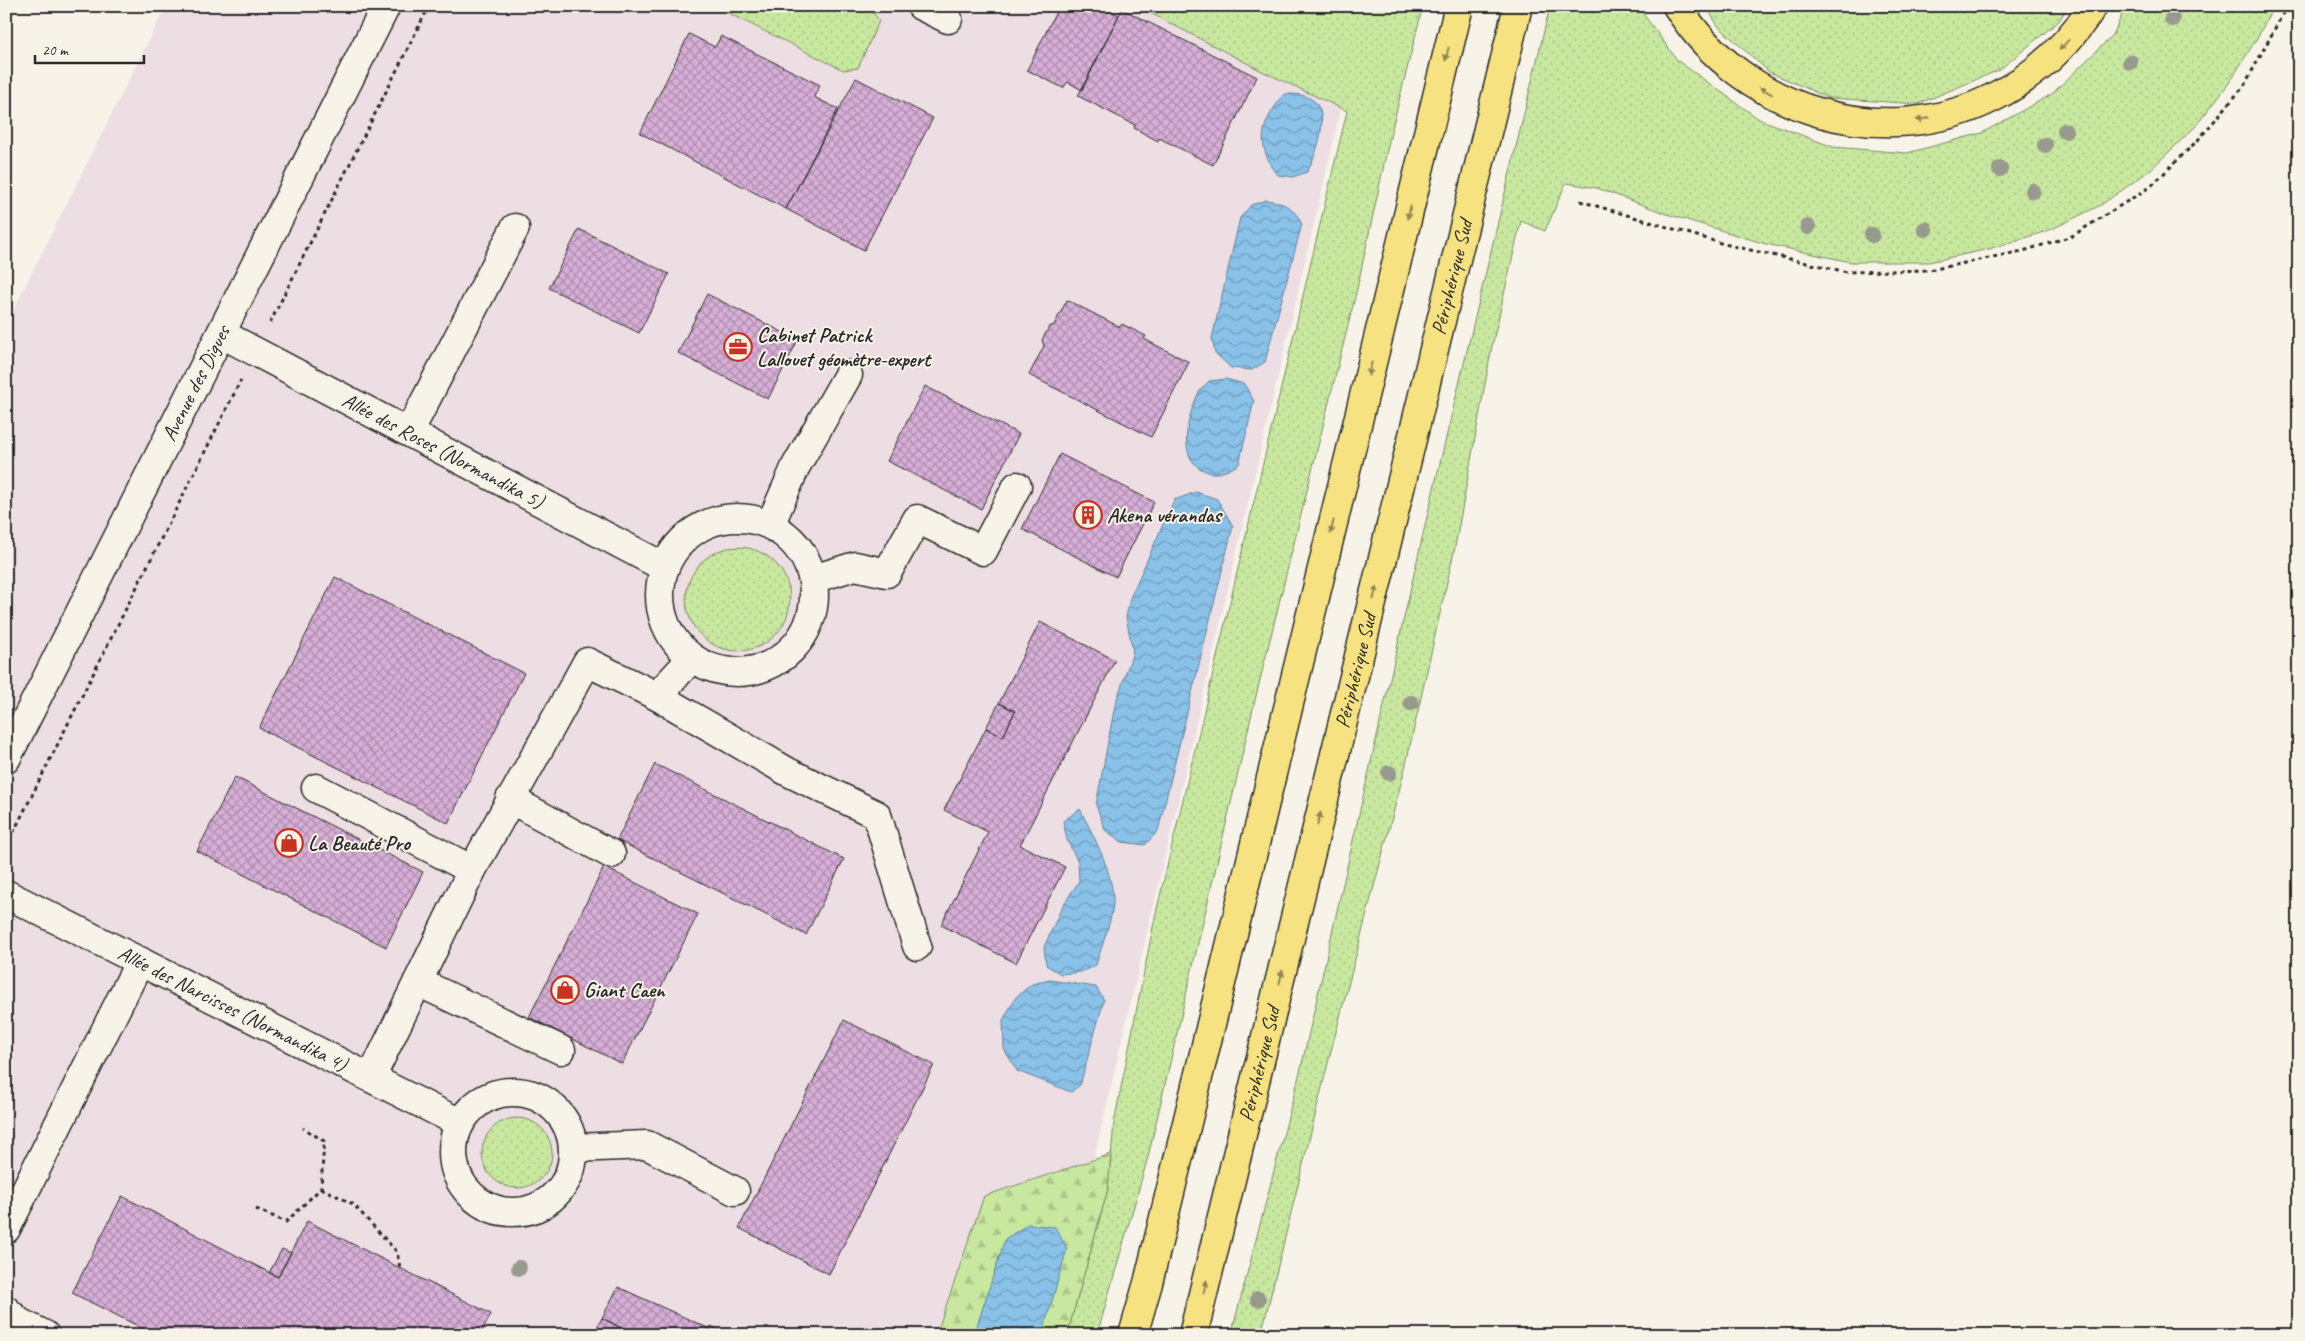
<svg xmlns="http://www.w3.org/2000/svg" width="2305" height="1341" font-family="Caveat,sans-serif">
	<defs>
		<pattern id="grass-dots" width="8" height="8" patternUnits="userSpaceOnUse" patternTransform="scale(1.25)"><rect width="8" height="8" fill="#c8e79f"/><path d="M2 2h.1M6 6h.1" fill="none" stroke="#acc689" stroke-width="1.8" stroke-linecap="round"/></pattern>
		<pattern id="forest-firs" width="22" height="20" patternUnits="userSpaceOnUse" patternTransform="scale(1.25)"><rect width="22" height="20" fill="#c8e79f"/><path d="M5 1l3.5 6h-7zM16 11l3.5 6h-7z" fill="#acc689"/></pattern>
		<pattern id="water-waves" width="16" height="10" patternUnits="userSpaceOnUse" patternTransform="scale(1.25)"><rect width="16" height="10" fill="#89c1e8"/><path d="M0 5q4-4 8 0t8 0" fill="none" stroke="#709dbc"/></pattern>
		<pattern id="building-cross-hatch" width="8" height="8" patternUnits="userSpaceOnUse" patternTransform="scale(1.25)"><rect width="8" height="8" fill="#d6aed6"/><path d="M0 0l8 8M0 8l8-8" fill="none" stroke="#ae8eae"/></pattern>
	</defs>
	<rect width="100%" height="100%" fill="#f7f3e8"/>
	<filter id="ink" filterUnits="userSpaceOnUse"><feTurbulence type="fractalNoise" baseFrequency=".02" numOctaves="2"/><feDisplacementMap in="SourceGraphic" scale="10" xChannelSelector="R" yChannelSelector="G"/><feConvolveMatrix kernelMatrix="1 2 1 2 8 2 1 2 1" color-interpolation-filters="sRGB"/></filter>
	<g filter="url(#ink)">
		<path fill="#eddee3" d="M166,6H1365L1084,1201L962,1335H6V324Z"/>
		<path fill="url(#grass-dots)" stroke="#7a8965" d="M714,6H869L879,21L858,68L843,70Z
			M1137,6H1423L1391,132L1357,289L1256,696L1148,1157L1097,1335H1067L1108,1189L1114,1123L1155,917L1347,111L1264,72Z
			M1550,6H1641L1644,15L1678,61L1759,119L1833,147L1907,153L1982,133L2052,94L2113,35L2126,6H2274L2257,38L2229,83L2195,127L2149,171L2101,205L2050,230L1989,249L1929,262H1851L1766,244L1667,214L1597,188L1566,183L1545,231L1521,221L1492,346L1455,547L1405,768L1330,1055L1261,1335H1231L1301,1068L1427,517Z
			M1706,6H2068L2059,21L1999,70L1918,104L1829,98L1769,72L1718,26Z
			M686 599a52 52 0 1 1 104 0a52 52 0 1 1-104 0Z
			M482 1153a35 35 0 1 1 70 0a35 35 0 1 1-70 0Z"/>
		<path fill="url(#forest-firs)" stroke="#7a8965" d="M1111,1154L1108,1189L1067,1335H936L984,1196Z"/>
		<path fill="url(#water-waves)" stroke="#63859c" d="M1285,94C1295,94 1307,94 1315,102C1330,118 1316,156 1307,172L1293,177L1278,175C1254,145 1261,121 1285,94Z
			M1266,200C1286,203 1293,207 1302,224L1265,362L1252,370L1231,368L1215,353L1212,338L1240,218L1251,205Z
			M1226,379L1244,384L1254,401L1239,464C1228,471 1216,477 1203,470C1177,457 1187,419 1197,396C1199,391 1205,385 1209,381Z
			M1196,492L1217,499L1233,526L1158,831L1145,845L1122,842L1105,830L1096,805L1115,705L1133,652L1126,617L1130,598L1174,500Z
			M1080,809C1093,835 1115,875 1113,904C1112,920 1101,948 1096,965L1081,972L1061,974L1046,965L1044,947L1062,907L1079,881L1078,862L1067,840L1063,821Z
			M1050,980L1096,987L1104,1000L1080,1085L1071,1092L1017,1071L1004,1049L1003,1020L1016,997L1032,984Z
			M1028,1224L1055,1227L1067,1249L1042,1335H974L1005,1239Z"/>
		<path fill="url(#building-cross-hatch)" stroke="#2b2b2b" d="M1059,6H1106L1105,8L1119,15L1082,90L1068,82L1063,88L1027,70Z
			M1122,9L1257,77L1213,165L1159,138L1158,141L1134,128L1135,125L1078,96Z
			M689,34L715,47L721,36L820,85L814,97L838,109L786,209L640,133Z
			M856,78L933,118L864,250L786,209Z
			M579,229L669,274L639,333L549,288Z
			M707,294L798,340L768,399L678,353Z
			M1067,300L1120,327L1122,324L1146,336L1144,339L1189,362L1151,437L1029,375L1044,346L1042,340L1049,327L1054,325Z
			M925,386L1019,434L981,509L887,461Z
			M1060,454L1154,502L1116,577L1022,529Z
			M335,577L524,673L448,823L259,728Z
			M1040,622L1115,660L1020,845L1065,867L1016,963L941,925L988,832L944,810L986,728L1003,737L1015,711L999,703Z
			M999,703L1015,711L1003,737L986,728Z
			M655,764L844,859L806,935L617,840Z
			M235,777L423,872L386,947L197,851Z
			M604,867L698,914L622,1064L529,1017Z
			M844,1020L934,1065L829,1274L739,1228Z
			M122,1196L278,1277L307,1221L491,1314L480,1335H156L72,1293Z
			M282,1249L291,1253L278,1277L269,1273Z
			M618,1287L710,1329L707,1335H635L602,1318Z
			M602,1318L635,1335H593Z
			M711,1326L730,1335H707Z"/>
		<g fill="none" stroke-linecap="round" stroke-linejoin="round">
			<defs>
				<g id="minor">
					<path d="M921,6L948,19"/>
					<path id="s1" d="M222,334L664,567"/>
					<path d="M409,432L515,228"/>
					<circle cx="737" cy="595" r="77"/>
					<path d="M770,525L796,466L848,375"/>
					<path d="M813,579L855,566L887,573L917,519L983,551L1017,486"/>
					<path d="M657,696L788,772L877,815L917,946"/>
					<path id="s2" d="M6,759L386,6"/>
					<path d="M316,788L472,870"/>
					<path d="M510,799L611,854"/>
					<path id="s3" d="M6,894L460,1123"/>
					<path d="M418,982L561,1050"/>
					<path d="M371,1078L472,870L587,662L657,696L691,659"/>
					<circle cx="513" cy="1152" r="60"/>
					<path d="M574,1148L647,1145L735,1191"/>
					<path d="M6,1229L140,961"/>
					<path d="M6,1310L19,1322L45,1335"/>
				</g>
				<g id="highway">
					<path d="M1677,6C1742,111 1883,154 1994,97C2035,76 2068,45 2093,6"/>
					<path d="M1133,1335L1148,1283L1459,6"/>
					<path id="s4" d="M1193,1335L1518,6"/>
				</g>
			</defs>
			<use href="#minor" stroke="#2b2b2b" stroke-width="31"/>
			<use href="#highway" stroke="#2b2b2b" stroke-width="31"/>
			<path stroke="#2b2b2b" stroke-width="3" stroke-dasharray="4 4" stroke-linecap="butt" d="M1580,201L1724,244L1847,272L1930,270L2023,251L2072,236L2150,187L2198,140L2244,86L2287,6
				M270,323L429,6
				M6,847L241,380
				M321,1188L353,1204L397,1252L400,1268
				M256,1209L286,1222L321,1188L324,1141L303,1128"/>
			<use href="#minor" stroke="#f7f3e8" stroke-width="28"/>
			<use href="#highway" stroke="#f7e281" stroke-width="28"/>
		</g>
		<g fill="#989a8d">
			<circle cx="2172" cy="19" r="8"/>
			<circle cx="2130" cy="62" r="8"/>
			<circle cx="2065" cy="131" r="8"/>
			<circle cx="2045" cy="145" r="8"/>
			<circle cx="2000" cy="169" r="8"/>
			<circle cx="2033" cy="191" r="8"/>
			<circle cx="1808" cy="227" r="8"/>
			<circle cx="1925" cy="229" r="8"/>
			<circle cx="1872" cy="235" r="8"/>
			<circle cx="1411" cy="703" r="8"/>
			<circle cx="1389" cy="773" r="8"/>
			<circle cx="519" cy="1268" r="8"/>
			<circle cx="1258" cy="1299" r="8"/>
		</g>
		<defs><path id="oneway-solid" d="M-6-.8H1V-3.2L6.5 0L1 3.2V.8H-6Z" transform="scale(1.25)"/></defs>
		<g fill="#918656">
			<use href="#oneway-solid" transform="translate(2064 45) rotate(132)"/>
			<use href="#oneway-solid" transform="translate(1447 54) rotate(104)"/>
			<use href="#oneway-solid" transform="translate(1766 91) rotate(-151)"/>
			<use href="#oneway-solid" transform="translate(1923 119) rotate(171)"/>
			<use href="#oneway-solid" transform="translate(1409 212) rotate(104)"/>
			<use href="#oneway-solid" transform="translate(1370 369) rotate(104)"/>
			<use href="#oneway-solid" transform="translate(1332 527) rotate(104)"/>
			<use href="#oneway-solid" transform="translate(1375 593) rotate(-76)"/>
			<use href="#oneway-solid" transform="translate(1319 819) rotate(-76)"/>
			<use href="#oneway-solid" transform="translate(1281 977) rotate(-76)"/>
			<use href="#oneway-solid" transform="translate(1205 1287) rotate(-76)"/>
		</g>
	</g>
	<defs>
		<symbol id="office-ring" viewBox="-11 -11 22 22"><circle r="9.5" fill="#f7f3e8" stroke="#c8321e" stroke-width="1.5"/><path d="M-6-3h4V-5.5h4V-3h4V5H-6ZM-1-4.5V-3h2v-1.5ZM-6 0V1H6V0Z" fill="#c8321e"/></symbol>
		<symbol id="building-ring" viewBox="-11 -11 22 22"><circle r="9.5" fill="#f7f3e8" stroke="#c8321e" stroke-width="1.5"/><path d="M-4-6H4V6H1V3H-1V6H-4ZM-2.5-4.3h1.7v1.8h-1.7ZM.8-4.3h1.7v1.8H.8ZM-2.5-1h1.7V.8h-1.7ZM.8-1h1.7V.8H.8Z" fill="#c8321e"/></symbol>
		<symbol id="shop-ring" viewBox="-11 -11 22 22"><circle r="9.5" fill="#f7f3e8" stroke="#c8321e" stroke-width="1.5"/><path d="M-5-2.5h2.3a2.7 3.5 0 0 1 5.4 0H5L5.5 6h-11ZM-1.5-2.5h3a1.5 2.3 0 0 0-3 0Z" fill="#c8321e"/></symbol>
	</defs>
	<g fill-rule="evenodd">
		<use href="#office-ring" x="722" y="331" width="32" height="32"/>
		<use href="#building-ring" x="1072" y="499" width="32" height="32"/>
		<use href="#shop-ring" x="273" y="827" width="32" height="32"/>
		<use href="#shop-ring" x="549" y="974" width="32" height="32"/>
	</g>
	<g text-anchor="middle" stroke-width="4" stroke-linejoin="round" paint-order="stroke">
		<g font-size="21" fill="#2b2b2b" stroke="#f7f3e8">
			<text dy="7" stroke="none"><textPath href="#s4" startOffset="1089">Périphérique Sud</textPath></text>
			<text dy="7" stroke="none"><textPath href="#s2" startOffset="421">Avenue des Digues</textPath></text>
			<text dy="7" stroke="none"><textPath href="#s1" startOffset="250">Allée des Roses (Normandika 5)</textPath></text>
			<text dy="7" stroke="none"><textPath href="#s4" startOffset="684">Périphérique Sud</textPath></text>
			<text dy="7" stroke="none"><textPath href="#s3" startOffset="254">Allée des Narcisses (Normandika 4)</textPath></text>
			<text dy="7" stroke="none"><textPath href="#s4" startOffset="279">Périphérique Sud</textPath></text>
		</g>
		<g font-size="21" font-weight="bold" fill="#2b2b2b" stroke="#f7f3e8" text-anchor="start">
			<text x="757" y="342">Cabinet Patrick<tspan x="757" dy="24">Lallouet géomètre-expert</tspan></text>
			<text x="1107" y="522">Akena vérandas</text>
			<text x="308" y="850">La Beauté Pro</text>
			<text x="584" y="997">Giant Caen</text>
		</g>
	</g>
	<rect width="2305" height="1341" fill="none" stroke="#f7f3e8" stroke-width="25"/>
	<rect x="12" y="12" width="2280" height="1316" fill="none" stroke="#2b2b2b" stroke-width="2" filter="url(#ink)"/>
	<path d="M35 55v8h109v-8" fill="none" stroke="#2b2b2b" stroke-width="2.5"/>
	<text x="42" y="55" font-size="15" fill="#2b2b2b" stroke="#f7f3e8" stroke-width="4" paint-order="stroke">20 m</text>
</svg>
